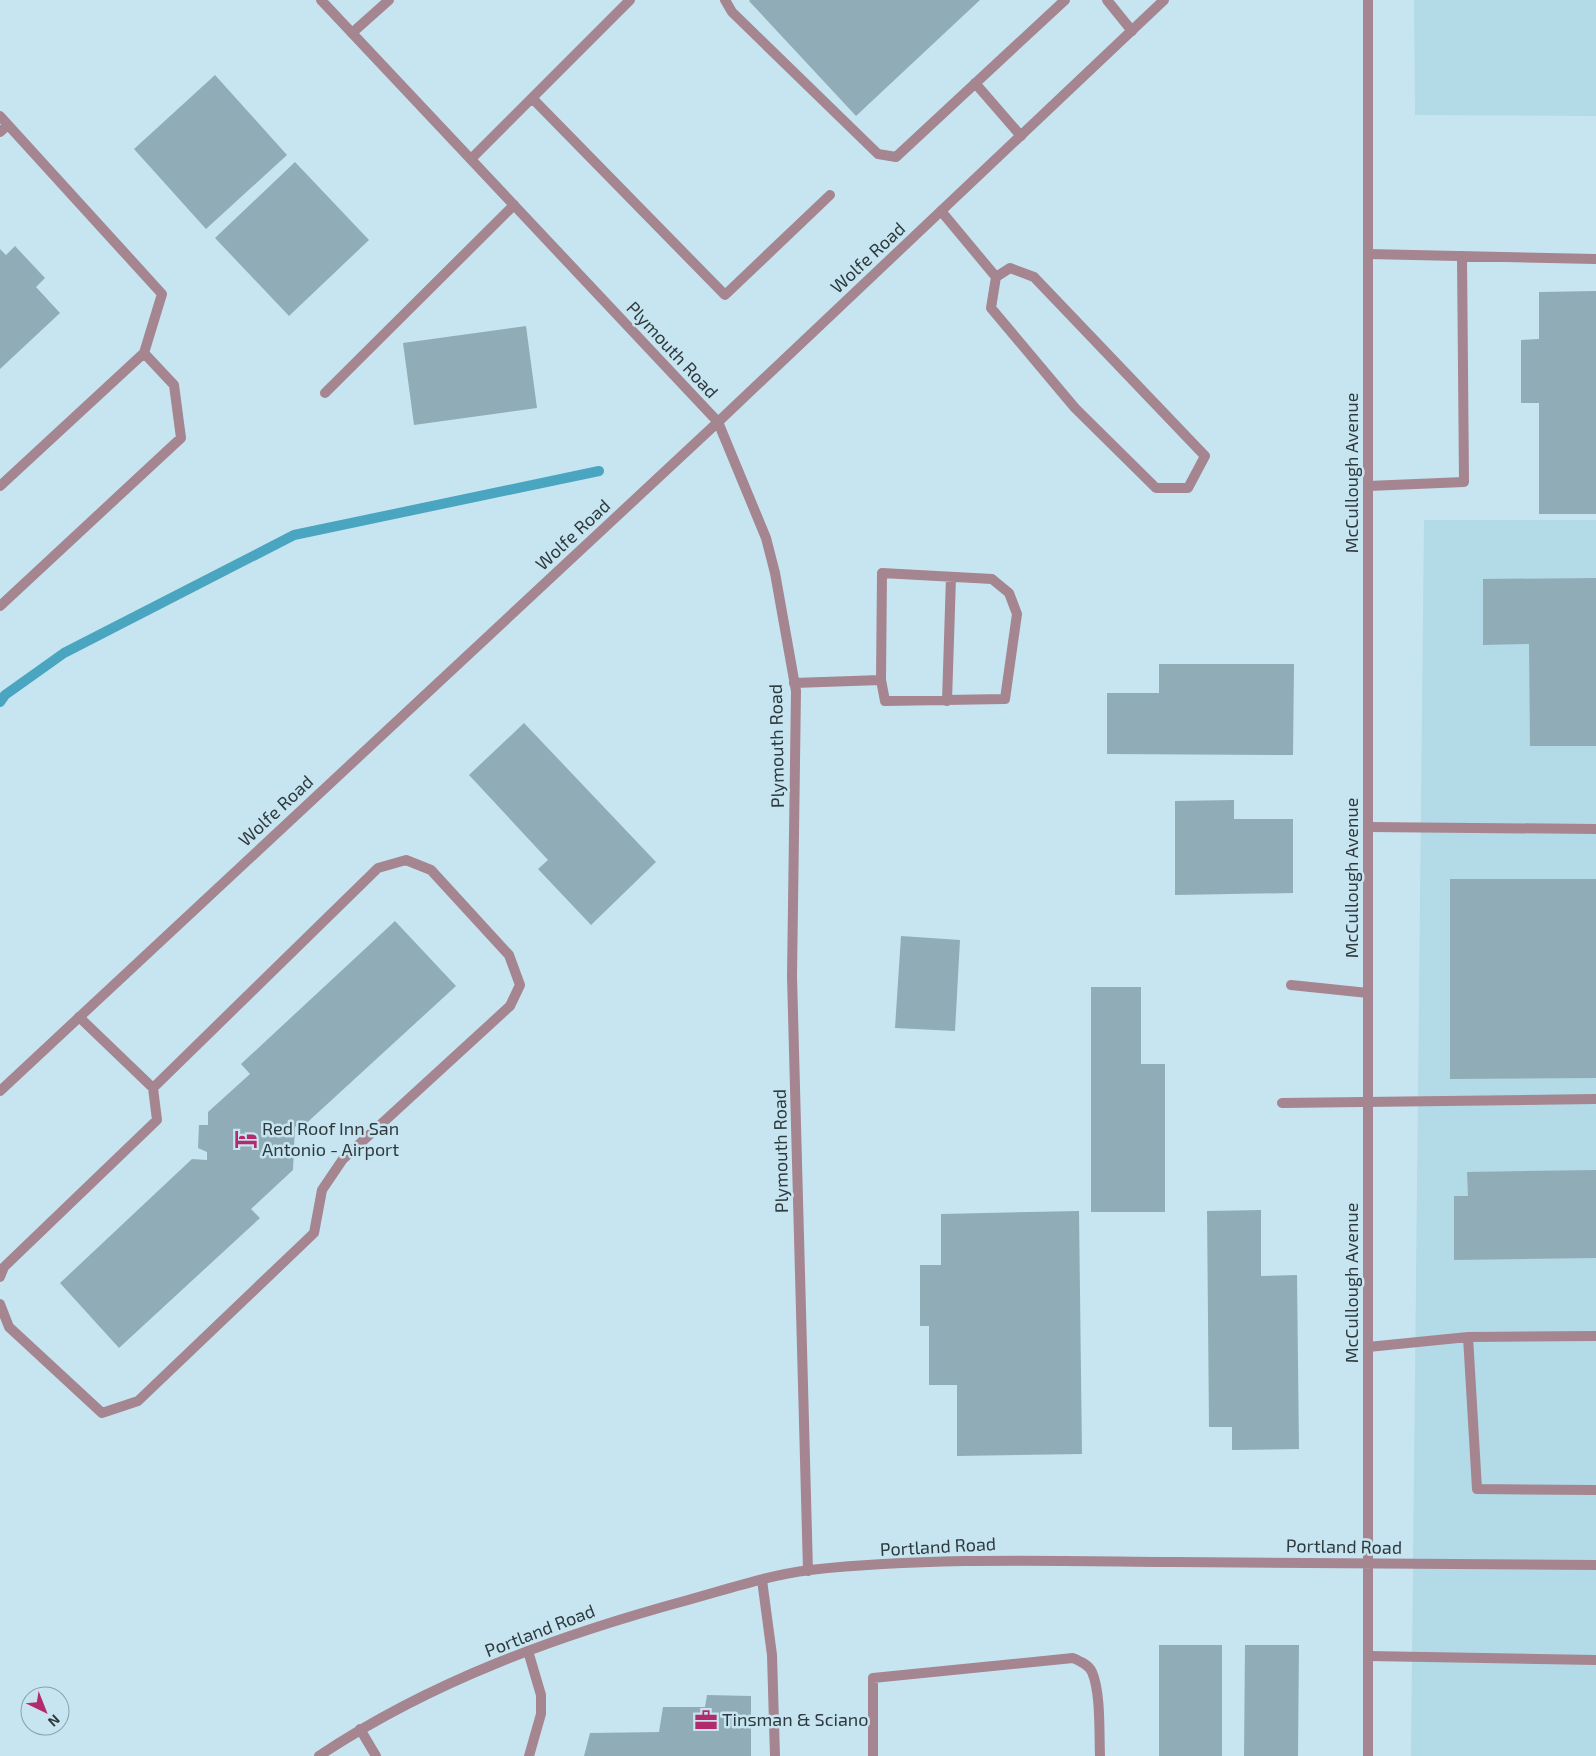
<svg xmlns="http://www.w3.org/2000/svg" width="1596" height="1756" font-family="'Exo 2',sans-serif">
	<rect width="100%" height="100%" fill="#c7e5f0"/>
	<path fill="#b3dae7" d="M1414,0H1596V116L1415,115Z
		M1424,520H1596V1756H1411Z"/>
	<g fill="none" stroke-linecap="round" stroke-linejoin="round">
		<path stroke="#4aa5c0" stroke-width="10" d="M0,702L5,695L64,653L294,535L599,471"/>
	</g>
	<path fill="#90adb7" d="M750,0H980L856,116L749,1Z
		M215,75L287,155L206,229L134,149Z
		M295,162L369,240L289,316L215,238Z
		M15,246L45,278L36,287L60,313L0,369V249L6,255Z
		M1596,291V514H1539V403H1521V340L1539,339V292Z
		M526,326L537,408L414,425L403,343Z
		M1596,578V746H1530L1529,644L1483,645V579Z
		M1159,664H1294L1293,755L1107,754V693H1159Z
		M524,723L656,862L591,925L538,869L548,860L469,775Z
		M1234,800V819H1293V893L1175,895V801Z
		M1450,879H1596V1078L1450,1079Z
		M395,921L456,986L299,1130L295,1126L293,1170L251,1209L260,1218L119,1348L60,1283L192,1159L207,1160V1152L198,1148L199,1125H208V1112L250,1074L241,1064Z
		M901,936L960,940L955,1031L895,1028Z
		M1091,987H1141V1064H1165V1212H1091Z
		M1596,1170V1258L1454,1260V1196H1468L1467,1172Z
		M1261,1210V1276L1297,1275L1299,1449L1232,1450V1427H1209L1207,1211Z
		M1079,1211L1082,1454L957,1456V1385H929V1326H920V1265H941V1214Z
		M1159,1645H1222V1756H1159Z
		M1245,1645H1299L1298,1756H1244Z
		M707,1695L751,1696V1756H584L590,1733L659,1732L663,1707H705Z"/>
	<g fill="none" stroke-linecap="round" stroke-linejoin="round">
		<path stroke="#a5858f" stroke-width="10" d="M725,0L732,12L878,154L896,157L1065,0
			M1107,0L1132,31
			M352,33L389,0
			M975,83L1021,136
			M533,99L725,295L830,195
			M0,116L162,294L144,353L0,486
			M0,132L8,125
			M471,159L630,0
			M941,211L996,277L991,308L1075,408L1156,488H1188L1205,456L1034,277L1010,268L996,277
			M1368,254L1596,259
			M325,393L514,205
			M1368,486L1464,482L1462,256
			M0,606L181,438L174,385L144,353
			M794,683L881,680L885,701L1005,699L1017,614L1009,593L992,579L882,573L881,680
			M947,701L951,577
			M1368,827L1596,829
			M1291,985L1368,993
			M1282,1103L1596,1099
			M0,1277L4,1267L157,1120L153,1088L79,1017
			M0,1304L9,1327L102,1413L138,1401L314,1233L322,1190L343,1159L510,1006L520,985L509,955L431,870L406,860L378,868L153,1088
			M1468,1337L1477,1489L1596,1490
			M1368,1347L1468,1337L1596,1336
			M762,1580L772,1655L775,1756
			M528,1651L541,1695V1714L529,1756
			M1368,1656L1596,1660
			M360,1729L376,1756
			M873,1756V1678L1073,1658C1080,1661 1089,1665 1092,1672C1101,1693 1099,1733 1100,1756"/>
		<path stroke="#a5858f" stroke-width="10" d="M321,0L718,422L766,538L775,573L796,691L792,976L808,1571
			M0,1091L718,422L1164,0
			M319,1756C431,1681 559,1635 688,1600C728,1589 769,1575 810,1570C931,1557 1052,1561 1173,1562C1314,1563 1455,1564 1596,1565
			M1368,1756V0"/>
	</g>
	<defs>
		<symbol id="hotel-bare" viewBox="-9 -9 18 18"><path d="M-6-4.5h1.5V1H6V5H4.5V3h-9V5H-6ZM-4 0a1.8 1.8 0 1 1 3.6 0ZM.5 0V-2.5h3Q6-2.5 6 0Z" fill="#b42b6b" stroke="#c7e5f0" stroke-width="2.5" paint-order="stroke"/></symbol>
		<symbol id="office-bare" viewBox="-9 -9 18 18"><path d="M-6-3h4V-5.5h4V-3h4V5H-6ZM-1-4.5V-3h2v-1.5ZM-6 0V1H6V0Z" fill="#b42b6b" stroke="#c7e5f0" stroke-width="2.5" paint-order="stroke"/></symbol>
	</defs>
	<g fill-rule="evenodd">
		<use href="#hotel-bare" x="230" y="1123" width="32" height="32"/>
		<use href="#office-bare" x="690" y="1704" width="32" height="32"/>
	</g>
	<g text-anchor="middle" stroke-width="5" stroke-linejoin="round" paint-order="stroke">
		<g font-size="18" fill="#2e3a3e" stroke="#c7e5f0">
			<text transform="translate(868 258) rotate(-43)" y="6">Wolfe Road</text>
			<text transform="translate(672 350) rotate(47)" y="6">Plymouth Road</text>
			<text transform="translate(1352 473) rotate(-90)" y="6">McCullough Avenue</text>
			<text transform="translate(573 535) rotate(-43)" y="6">Wolfe Road</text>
			<text transform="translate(777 746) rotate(-91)" y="6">Plymouth Road</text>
			<text transform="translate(276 811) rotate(-43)" y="6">Wolfe Road</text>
			<text transform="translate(1352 878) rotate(-90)" y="6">McCullough Avenue</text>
			<text transform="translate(781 1151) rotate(-91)" y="6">Plymouth Road</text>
			<text transform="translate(1352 1283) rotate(-90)" y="6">McCullough Avenue</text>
			<text transform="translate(938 1547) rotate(-3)" y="6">Portland Road</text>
			<text transform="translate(1344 1547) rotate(1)" y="6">Portland Road</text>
			<text transform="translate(540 1631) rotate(-21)" y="6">Portland Road</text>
		</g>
		<g font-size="18" fill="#2e3a3e" stroke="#c7e5f0" text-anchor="start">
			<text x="262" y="1135">Red Roof Inn San<tspan x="262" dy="21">Antonio - Airport</tspan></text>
			<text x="722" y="1726">Tinsman &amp; Sciano</text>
		</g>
	</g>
	<g transform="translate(45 1711) rotate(137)"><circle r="24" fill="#c7e5f0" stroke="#8aa1a9"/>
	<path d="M0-4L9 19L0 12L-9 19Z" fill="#b42b6b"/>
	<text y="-8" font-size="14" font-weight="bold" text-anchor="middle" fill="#2e3a3e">N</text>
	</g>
</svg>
